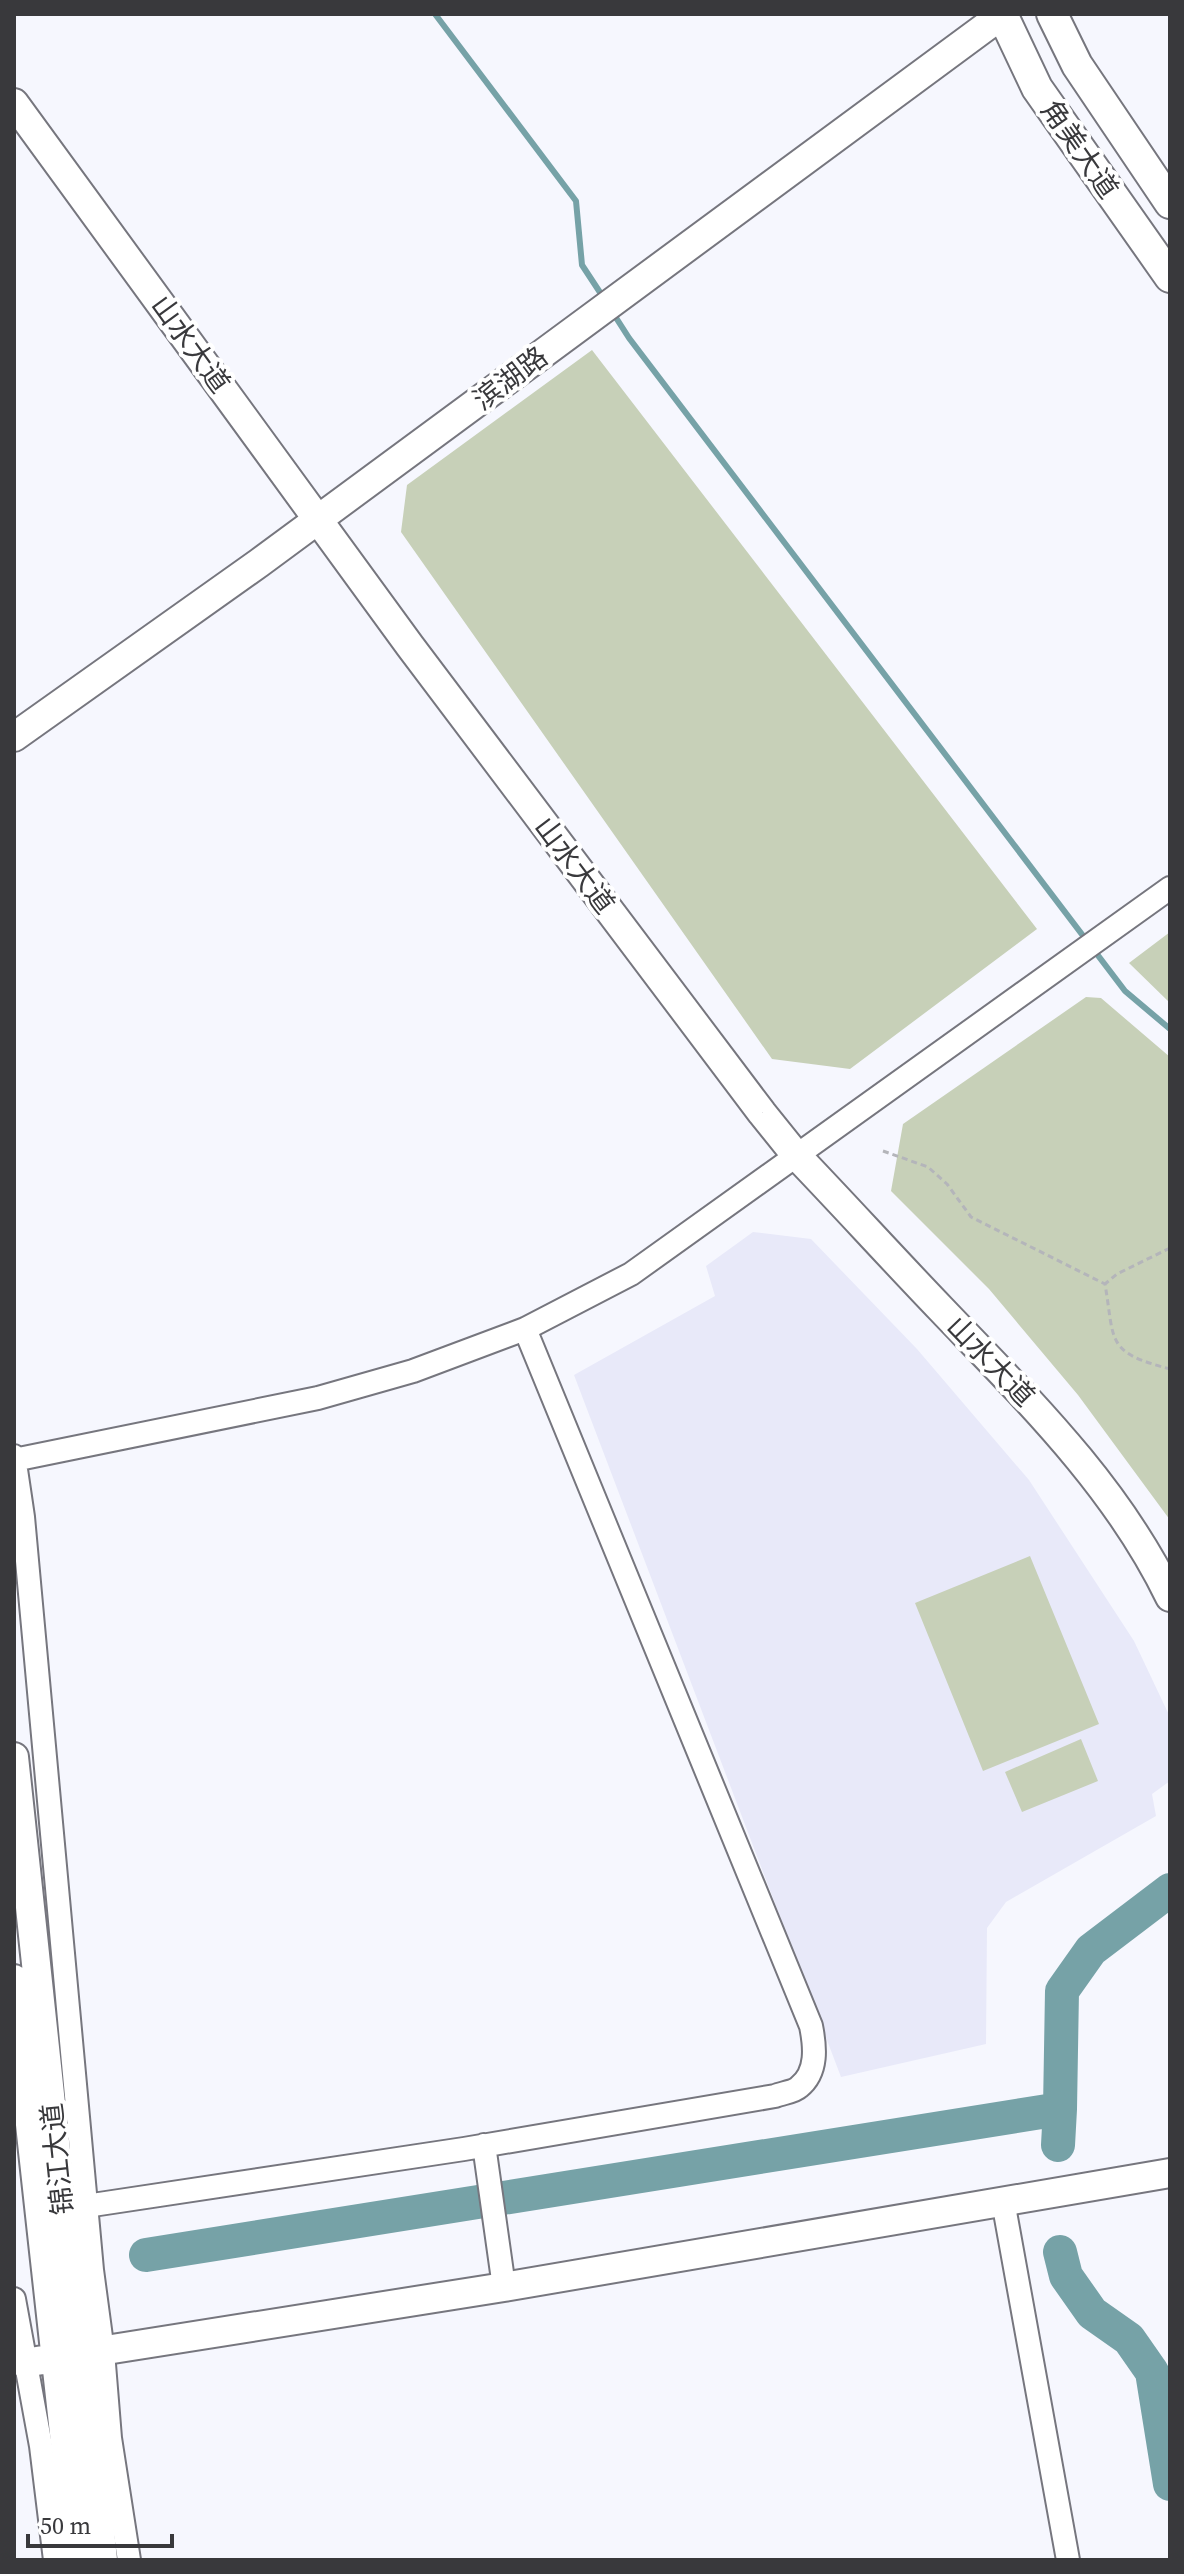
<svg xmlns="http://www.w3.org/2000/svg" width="1184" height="2574" font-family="'Source Serif 4','Noto Sans SC',serif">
	<rect width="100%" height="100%" fill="#f6f7fe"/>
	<path fill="#e8e9f9" d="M753,1232L811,1239L917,1349L1029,1480L1134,1641L1170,1717V1781L1152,1794L1156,1816L1006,1902L987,1928L986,2044L841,2077L574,1375L715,1296L706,1266Z"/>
	<path fill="#c7d0b8" d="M592,350L1037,929L850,1069L772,1059L401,532L407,485Z
		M1170,932V1003L1129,963Z
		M1086,997L1101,998L1170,1057V1520L1078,1395L989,1289L891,1191L903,1124Z
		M1030,1556L1099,1724L983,1771L915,1603Z
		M1081,1739L1098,1781L1022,1812L1005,1772Z"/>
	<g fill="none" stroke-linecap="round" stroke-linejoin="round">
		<path stroke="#76a2a7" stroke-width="6" d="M435,14L576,201L582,265L605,300
			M613,313L629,338L1125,991L1170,1029"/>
		<path stroke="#76a2a7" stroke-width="34" d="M1058,2145L1060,2109
			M1060,2252L1066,2276L1092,2313L1129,2339L1152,2372L1170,2484
			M146,2255L1060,2109L1062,1991L1091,1950L1170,1890"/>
		<defs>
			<path id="minor" d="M14,1456L23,1517L92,2270L103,2352L110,2438L129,2560
				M14,1460L318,1398L413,1371L525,1329L631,1274L1170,888
				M484,2145L504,2287
				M1003,2201L1068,2560
				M86,2206L464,2149L775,2096C782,2093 794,2092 799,2087C818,2072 815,2046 811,2026L525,1329
				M14,2299L41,2446L55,2560"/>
			<path id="tertiary" d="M14,103L410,646L762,1113L795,1154C844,1205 892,1258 941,1309C1026,1398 1116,1485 1170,1597
				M14,737L259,563L1003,14
				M14,1757L69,2273L82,2356L103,2560
				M14,1979L78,2560
				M24,2363L504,2287L1170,2173"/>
			<path id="secondary" d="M1002,14L1037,88L1170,277
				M1052,14L1077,65L1170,203"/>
		</defs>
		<use href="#minor" stroke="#76767e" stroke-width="26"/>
		<use href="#tertiary" stroke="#76767e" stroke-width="32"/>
		<use href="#secondary" stroke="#76767e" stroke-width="34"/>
		<path stroke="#b4b5ba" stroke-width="3" stroke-dasharray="6 4" stroke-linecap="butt" d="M883,1151L928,1167L947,1184L971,1217L1105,1284
			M1170,1248L1117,1274L1105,1284C1115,1342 1105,1352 1170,1369"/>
		<use href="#minor" stroke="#fff" stroke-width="22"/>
		<use href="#tertiary" stroke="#fff" stroke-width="28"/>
		<use href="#secondary" stroke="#fff" stroke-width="30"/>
	</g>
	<g text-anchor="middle" stroke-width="8" stroke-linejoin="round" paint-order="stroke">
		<g font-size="28" fill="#39393c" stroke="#fff">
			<text transform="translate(1080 149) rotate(55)" y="10">角美大道</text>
			<text transform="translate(191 344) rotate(54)" y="10">山水大道</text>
			<text transform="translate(510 378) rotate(-37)" y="10">滨湖路</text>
			<text transform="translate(575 865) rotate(53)" y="10">山水大道</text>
			<text transform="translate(991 1361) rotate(46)" y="10">山水大道</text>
			<text transform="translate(57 2159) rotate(-96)" y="10">锦江大道</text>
		</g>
	</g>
	<rect width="1184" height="2574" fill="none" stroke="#39393c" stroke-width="32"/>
	<path d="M28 2534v12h144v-12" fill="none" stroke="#39393c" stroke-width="4"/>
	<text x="40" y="2534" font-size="24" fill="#39393c" stroke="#ffffff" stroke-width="6" paint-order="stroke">50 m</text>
</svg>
